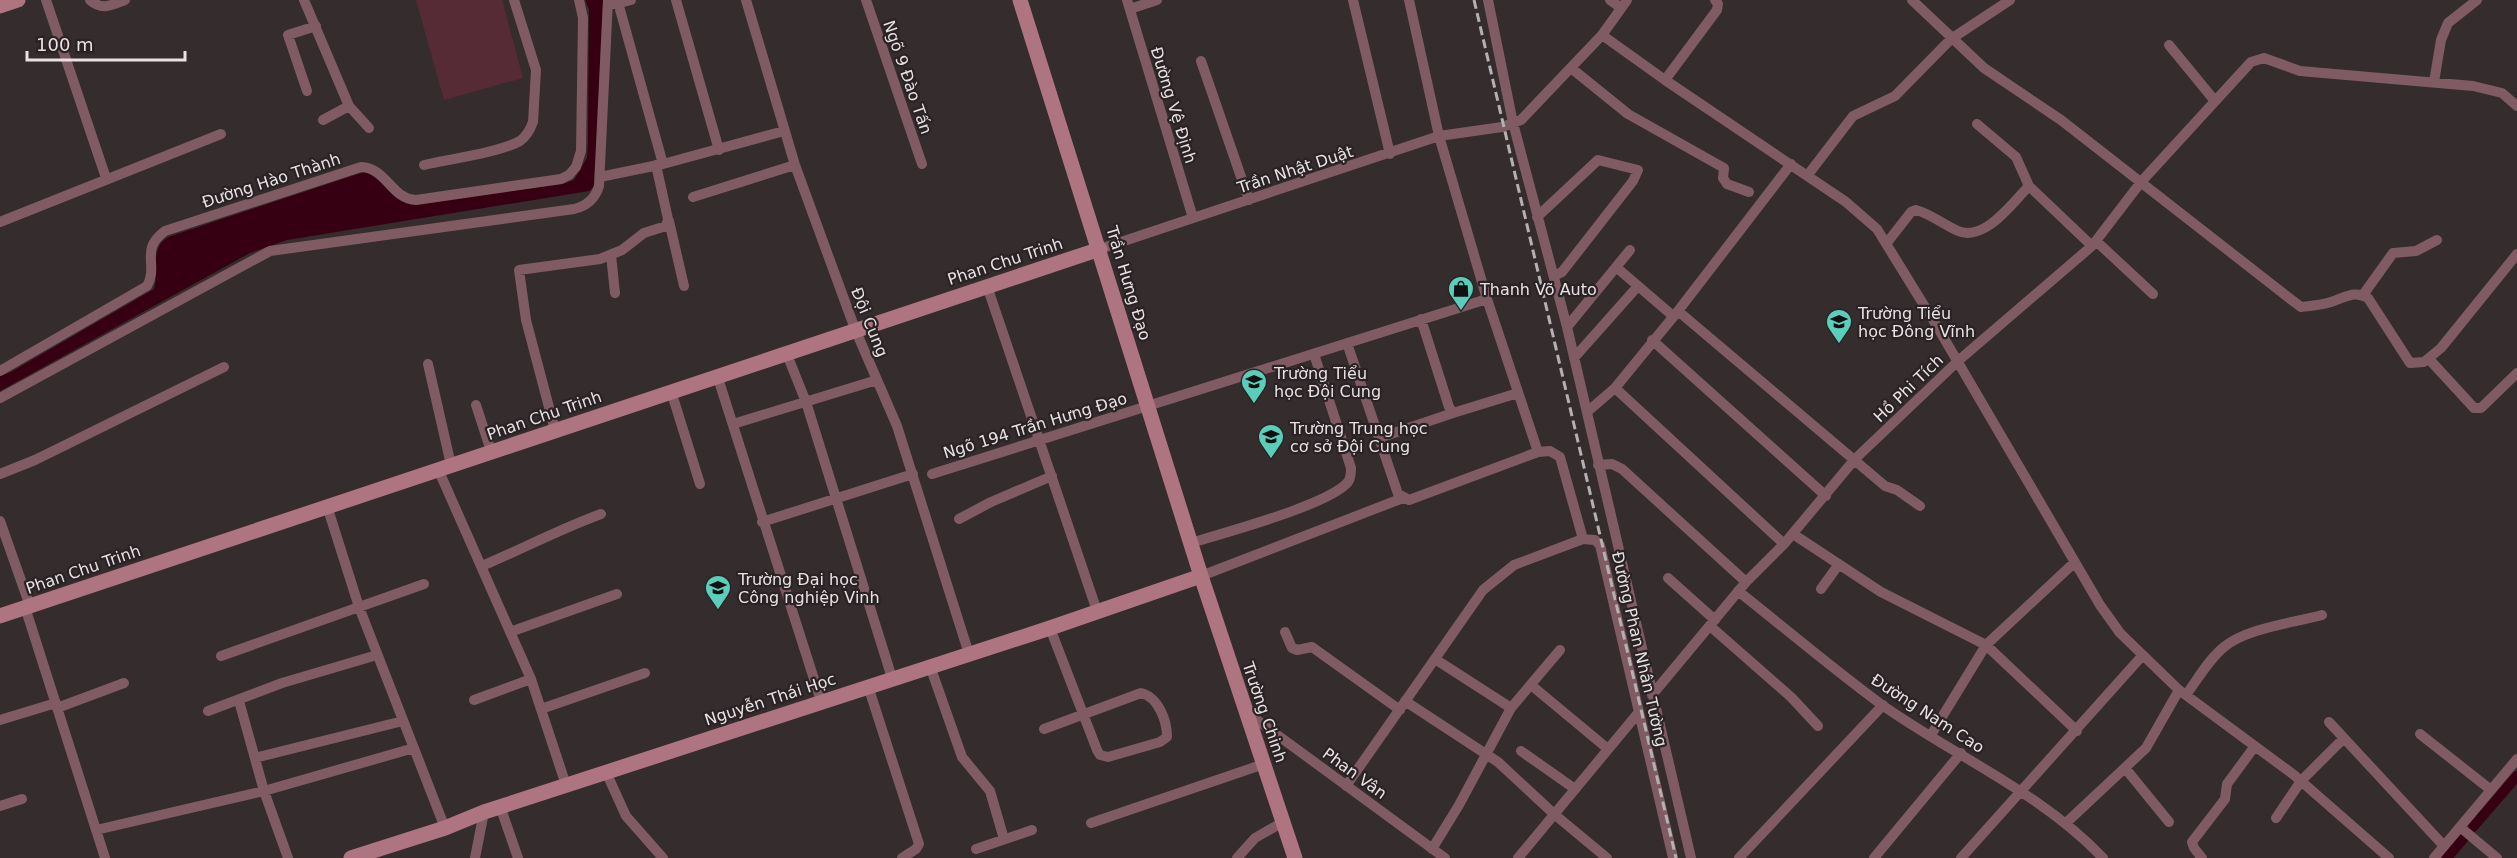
<svg xmlns="http://www.w3.org/2000/svg" width="2517" height="858" font-family="'DejaVu Sans',sans-serif">
	<rect width="100%" height="100%" fill="#342c2d"/>
	<path fill="#572b35" d="M416,0H502L523,78L444,100Z"/>
	<path fill="#360012" d="M585,0H603L595,186L589,191L287,240L250,253L0,391V376L11,372L154,289C160,269 148,246 171,236L367,171C385,181 392,201 412,204L563,184L574,180L587,158L588,144L589,9Z"/>
	<g fill="none" stroke-linecap="round" stroke-linejoin="round">
		<path stroke="#360012" stroke-width="10" d="M2473,827L2517,776
			M2447,858L2463,839"/>
		<path stroke="#805b63" stroke-width="10" d="M46,0L106,178
			M90,0C102,11 112,5 125,0
			M304,0L349,106L369,128
			M676,0L719,150
			M746,0L795,165L855,329L897,426L969,654
			M866,0L922,164
			M1127,0L1193,218
			M1353,0L1390,154
			M1409,0L1439,136L1487,299L1538,452L1550,451L1560,457L1583,539L1595,540L1600,545L1673,858
			M1488,0L1513,123L1567,327L1691,858
			M1610,0L1621,8
			M1912,0L1984,68L2061,120L2293,301L2301,307C2311,306 2322,305 2331,302C2346,297 2354,290 2368,298L2410,363L2424,362L2441,348L2517,254
			M608,4H616L619,6L663,164
			M616,4L631,0
			M1130,9L1157,0
			M1602,35L1665,80L1846,202L1877,229L1938,328L2100,605L2120,633L2179,690L2294,775L2389,858
			M2169,45L2215,101
			M1201,61L1249,200
			M1571,68L1628,114L1724,168L1723,178L1727,184L1749,192
			M1665,80L1717,10L1718,4L1715,0
			M2434,82L2441,40L2448,23L2477,0
			M307,91L288,35L316,26
			M323,120L349,106
			M1977,124L2016,157L2029,186L2092,246
			M424,165C450,159 498,153 520,141C527,136 530,130 533,122L536,70L514,0
			M1807,176L1853,116L1895,96L1951,39L2010,0
			M600,177L663,164L784,131
			M693,197L795,165
			M1537,217L1598,160L1638,170L1633,181L1562,272L1554,276
			M669,221L684,286
			M0,222L221,134
			M2096,241L2153,294
			M1886,244L1911,212L1916,210C1931,214 1944,225 1958,231C1985,242 2012,203 2029,186
			M1100,249L1439,136L1502,127L1521,120L1602,35L1627,0
			M611,255L615,293
			M1616,267L1673,316
			M987,286L1097,611
			M2363,295L2393,253L2416,251L2437,240
			M1678,311L1885,486L1897,490L1920,506
			M1421,319L1449,407L1453,413L1518,393
			M1567,327L1630,250
			M1652,340L1826,496
			M1347,343L1398,494L1409,500L1538,452
			M786,352L806,402L892,678
			M1574,358L1638,286
			M2429,359L2474,408H2481L2517,373
			M428,364L451,465
			M0,371L147,286C159,265 139,250 165,231L361,167C387,168 391,199 416,200L561,179L569,175L576,167L581,151L583,18L579,0
			M717,375L821,701
			M671,391L700,484
			M0,398L270,251L574,209C587,206 595,199 599,186L608,0
			M476,405L491,451
			M1587,412L1615,388
			M733,424L877,380
			M555,430L526,320L519,270L600,259L622,250L644,233L666,226L668,219L656,165
			M1379,438L1453,413
			M1598,465L1612,464L1622,469L1746,582
			M438,469L531,679L566,785
			M0,474L35,460L224,367
			M932,474L1487,299
			M327,506L359,607L445,828
			M959,519L991,502L1052,476
			M0,521L30,606
			M762,522L913,474
			M1793,534L1881,592L1986,645L2077,731
			M1191,543C1223,533 1329,505 1348,482C1351,478 1351,473 1351,468L1314,354
			M1784,544L1615,388L1678,311L1791,164
			M482,566C522,549 560,529 601,514
			M1201,576L1403,498
			M1668,578L1715,620
			M1821,589L1839,564
			M1738,591C1786,629 1833,669 1882,705C1956,757 2040,792 2103,858
			M25,607L105,858
			M1710,626L1791,697L1818,726
			M510,632L617,594
			M1285,632L1292,648L1297,650L1312,647L1400,710
			M221,656L424,584
			M1435,659L1511,708
			M930,666L962,757L990,791L1004,839
			M1531,685L1608,749
			M868,686L919,844L916,849L902,858
			M1652,695L1746,582L1784,544L1855,459L1958,361L2092,246L2141,182L2251,62L2264,58L2300,71L2473,86L2502,93L2517,106
			M2186,695C2197,680 2209,659 2224,647C2247,628 2293,623 2322,615
			M474,700L531,679
			M239,701L264,791L288,858
			M1405,701L1498,762L1554,814L1607,858
			M57,708L124,683
			M541,709L645,673
			M208,711L282,683L377,655
			M1246,712L1445,858
			M0,720L56,703
			M2329,722L2444,846
			M1044,729L1141,693C1158,697 1167,720 1167,737L1160,742L1108,757L1100,755L1097,750L1050,628
			M2420,734L2491,790
			M1931,735L1986,645L2075,562
			M1521,751L1575,789
			M255,758L403,721
			M2125,768L2169,822
			M606,772L626,816L663,858
			M1346,786L1483,590L1514,565L1583,539
			M0,806L22,799
			M500,806L518,858
			M2276,818L2301,781L2344,738
			M1091,823L1264,764
			M2066,823L2146,748L2179,690
			M2460,827L2497,858
			M96,830L264,791L414,748
			M976,849L1032,830
			M1432,849L1459,805L1511,708L1560,650
			M475,858L484,812
			M1237,858L1255,838L1283,822
			M1518,858L1639,712
			M1739,858L1883,705
			M1874,858L1961,753
			M1961,858L2142,656
			M2202,858L2194,848L2192,842L2225,799L2227,784L2255,746
			M2434,858L2517,759"/>
		<path stroke="#ae7480" stroke-width="15" d="M1020,0L1201,576L1295,858
			M0,6L18,0
			M0,616L1100,249
			M351,858L445,828L484,812L1050,628L1201,576"/>
		<path stroke="#b5b0b1" stroke-width="3" stroke-dasharray="9 4.5" stroke-linecap="butt" d="M1474,0L1676,858"/>
	</g>
	<defs>
		<symbol id="shop-pin" viewBox="-11 -11 22 30"><path d="M0 17L-7.5 6A9.5 9.5 0 1 1 7.5 6Z" fill="#5bcebb" stroke="#2a2224"/><path d="M-5-2.5h2.3a2.7 3.5 0 0 1 5.4 0H5L5.5 6h-11ZM-1.5-2.5h3a1.5 2.3 0 0 0-3 0Z" fill="#111"/></symbol>
		<symbol id="school-pin" viewBox="-11 -11 22 30"><path d="M0 17L-7.5 6A9.5 9.5 0 1 1 7.5 6Z" fill="#5bcebb" stroke="#2a2224"/><path d="M0-5L7-2L0 1L-7-2ZM-4 1L0 2.5L4 1V4Q0 6-4 4Z" fill="#111"/></symbol>
		<symbol id="university-pin" viewBox="-11 -11 22 30"><path d="M0 17L-7.5 6A9.5 9.5 0 1 1 7.5 6Z" fill="#5bcebb" stroke="#2a2224"/><path d="M0-5L7-2L0 1L-7-2ZM-4 1L0 2.5L4 1V4Q0 6-4 4Z" fill="#111"/></symbol>
	</defs>
	<g fill-rule="evenodd">
		<use href="#shop-pin" x="1446" y="274" width="30" height="40"/>
		<use href="#school-pin" x="1824" y="307" width="30" height="40"/>
		<use href="#school-pin" x="1239" y="367" width="30" height="40"/>
		<use href="#school-pin" x="1256" y="422" width="30" height="40"/>
		<use href="#university-pin" x="703" y="573" width="30" height="40"/>
	</g>
	<g text-anchor="middle" stroke-width="4.5" stroke-linejoin="round" paint-order="stroke">
		<g font-size="16" fill="#e7e2e3" stroke="#2a2224">
			<text transform="translate(908 77) rotate(71)" y="6">Ngõ 9 Đào Tấn</text>
			<text transform="translate(1174 105) rotate(73)" y="6">Đường Vệ Định</text>
			<text transform="translate(1295 169) rotate(-18)" y="6">Trần Nhật Duật</text>
			<text transform="translate(271 180) rotate(-18)" y="6">Đường Hào Thành</text>
			<text transform="translate(1005 261) rotate(-18)" y="6">Phan Chu Trinh</text>
			<text transform="translate(1129 283) rotate(73)" y="6">Trần Hưng Đạo</text>
			<text transform="translate(870 322) rotate(68)" y="6">Đội Cung</text>
			<text transform="translate(1908 388) rotate(-44)" y="6">Hồ Phi Tích</text>
			<text transform="translate(544 415) rotate(-19)" y="6">Phan Chu Trinh</text>
			<text transform="translate(1035 425) rotate(-17)" y="6">Ngõ 194 Trần Hưng Đạo</text>
			<text transform="translate(83 569) rotate(-19)" y="6">Phan Chu Trinh</text>
			<text transform="translate(1640 649) rotate(77)" y="6">Đường Phan Nhân Tường</text>
			<text transform="translate(770 699) rotate(-18)" y="6">Nguyễn Thái Học</text>
			<text transform="translate(1265 712) rotate(71)" y="6">Trường Chinh</text>
			<text transform="translate(1928 713) rotate(33)" y="6">Đường Nam Cao</text>
			<text transform="translate(1355 773) rotate(36)" y="6">Phan Vân</text>
		</g>
		<g font-size="16" fill="#e7e2e3" stroke="#2a2224" text-anchor="start">
			<text x="1480" y="295">Thanh Võ Auto</text>
			<text x="1858" y="319">Trường Tiểu<tspan x="1858" dy="18">học Đông Vĩnh</tspan></text>
			<text x="1274" y="379">Trường Tiểu<tspan x="1274" dy="18">học Đội Cung</tspan></text>
			<text x="1290" y="434">Trường Trung học<tspan x="1290" dy="18">cơ sở Đội Cung</tspan></text>
			<text x="738" y="585">Trường Đại học<tspan x="738" dy="18">Công nghiệp Vinh</tspan></text>
		</g>
	</g>
	<path d="M27 51v9h158v-9" fill="none" stroke="#e7e2e3" stroke-width="3"/>
	<text x="36" y="51" font-size="18" fill="#e7e2e3" stroke="#2a2224" stroke-width="4.5" paint-order="stroke">100 m</text>
</svg>
